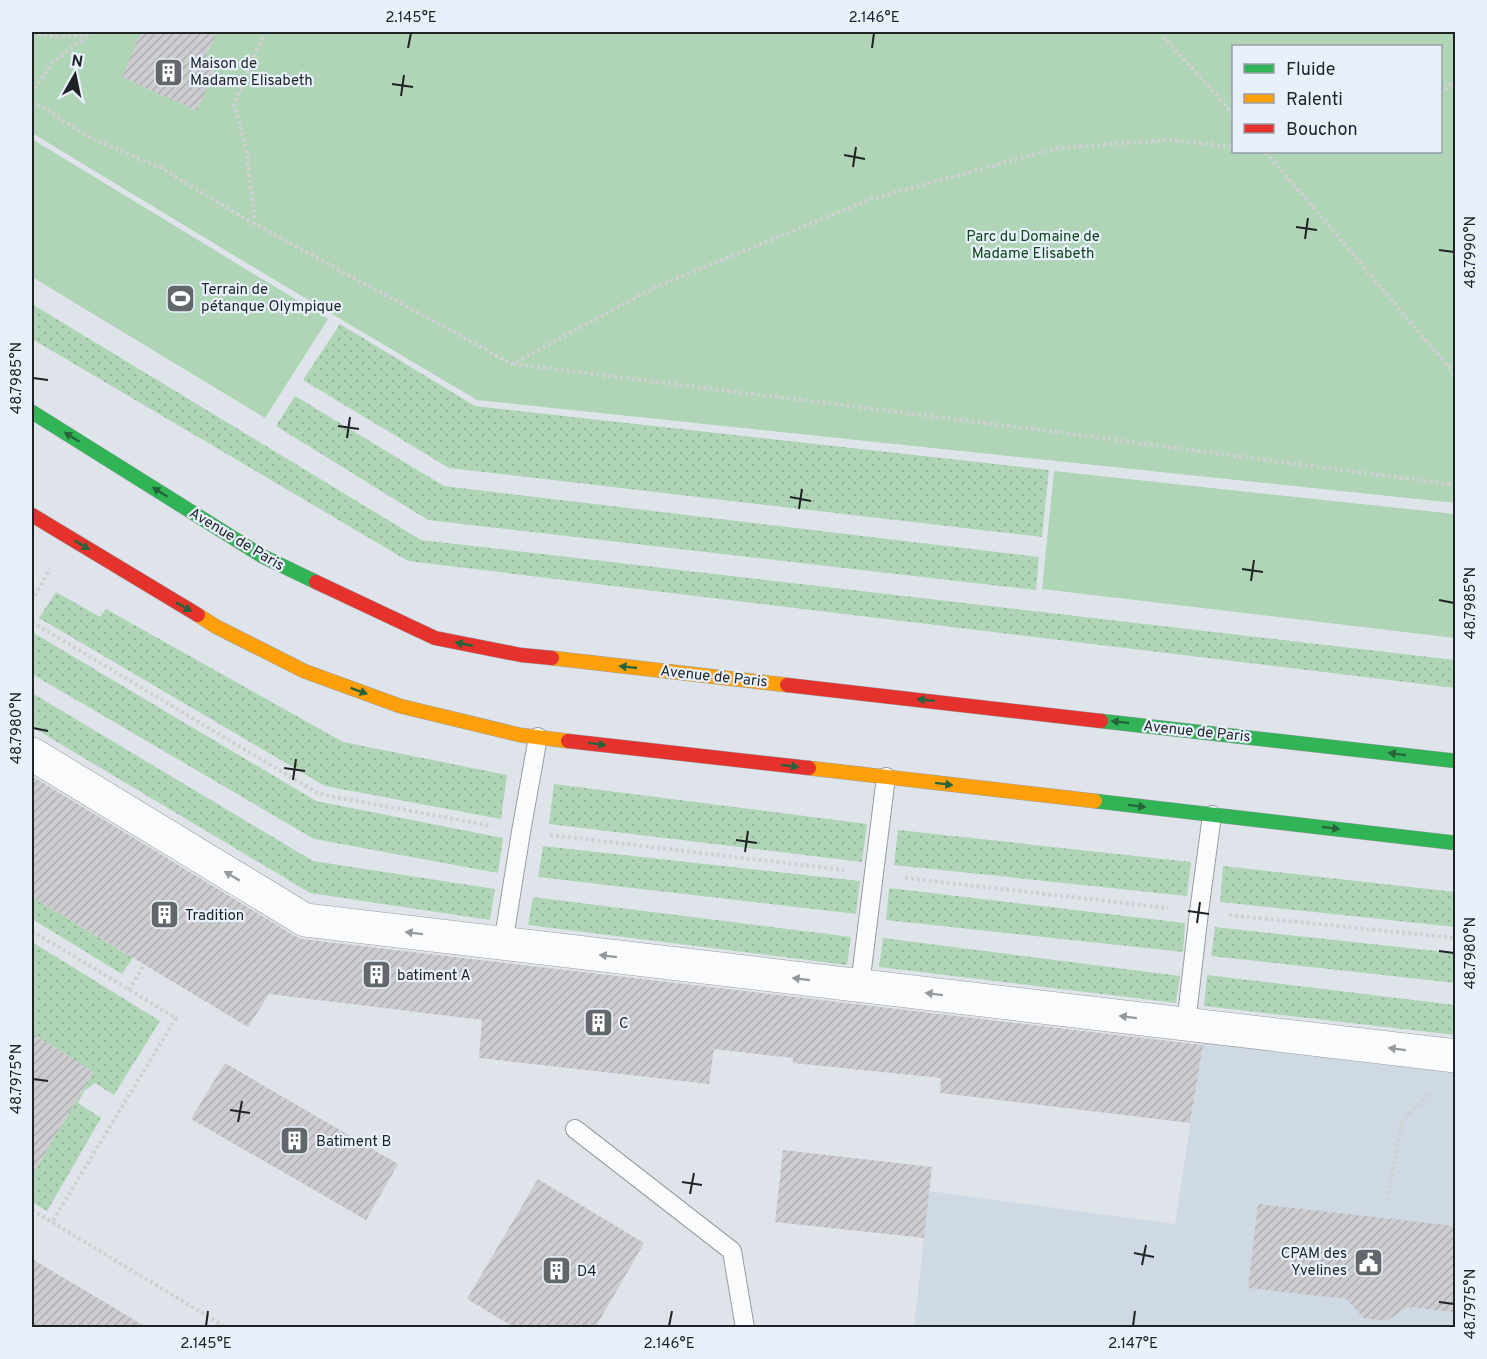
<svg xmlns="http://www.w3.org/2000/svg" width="1487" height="1359" font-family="Overpass,sans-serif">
	<defs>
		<pattern id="grass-dots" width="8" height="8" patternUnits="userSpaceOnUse" patternTransform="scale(1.5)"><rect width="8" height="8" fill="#afd5b6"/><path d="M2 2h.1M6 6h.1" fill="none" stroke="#96b79c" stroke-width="1.8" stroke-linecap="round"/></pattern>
		<pattern id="building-hatch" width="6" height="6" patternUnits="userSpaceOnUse" patternTransform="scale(1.5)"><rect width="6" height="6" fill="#cdcdd1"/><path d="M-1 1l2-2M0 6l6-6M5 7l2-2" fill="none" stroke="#b0b0b3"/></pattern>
	</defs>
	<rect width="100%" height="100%" fill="#dfe4ea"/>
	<path fill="#cfd9e4" d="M1203,1041L1455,1072V1327L914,1328L929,1191L1175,1224Z"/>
	<path fill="url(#grass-dots)" d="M32,304L421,540L1455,660V688L408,561L32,339Z
		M340,324L475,406L1049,470L1042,537L449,468L303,380Z
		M295,396L444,486L1039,557L1036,590L428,520L276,426Z
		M56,592L100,617L106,609L343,742L507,775L501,819L325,786L39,618Z
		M32,632L316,801L503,838L498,873L314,839L32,674Z
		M32,693L313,861L495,889L490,920L310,893L32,727Z
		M554,784L867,824L862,862L549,824Z
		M898,830L1191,862L1187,896L894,865Z
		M543,846L860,881L856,914L538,877Z
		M1223,866L1455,892V927L1220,902Z
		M889,888L1185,923L1183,952L886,920Z
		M32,897L133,958L122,974L32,919Z
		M533,897L851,937L847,965L528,925Z
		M1215,927L1455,953V983L1211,956Z
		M883,938L1180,976L1176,1003L879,967Z
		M32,942L160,1021L114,1095L95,1083L84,1091L78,1103L101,1118L47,1211L32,1202V1175L93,1072L32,1033Z
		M1207,975L1455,1005V1035L1204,1006Z"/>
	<path fill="#afd5b6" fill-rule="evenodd" d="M32,32H1455V503L477,400L263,273L32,133ZM1234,46H1440V152H1234Z
		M32,139L328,319L265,418L32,277Z
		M1054,471L1455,514V638L1042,589Z"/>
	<path fill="url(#building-hatch)" d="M141,32H217L203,62L215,68L197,111L122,77Z
		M32,776L295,936L302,939L1203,1045L1190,1123L940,1093L941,1078L793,1063V1058L714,1049L709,1084L479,1058L482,1020L269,994L248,1027L32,897Z
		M32,1033L93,1072L32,1175Z
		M225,1063L398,1164L366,1220L191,1119Z
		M783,1150L932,1167L924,1238L775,1222Z
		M538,1179L644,1243L595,1328H515L467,1299Z
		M1258,1204L1455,1226V1312L1408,1307L1386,1321L1364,1318L1346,1299L1248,1288Z
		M32,1259L148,1328H32Z"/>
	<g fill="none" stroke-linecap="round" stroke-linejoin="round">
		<defs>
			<path id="lane" d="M503,944L521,832L538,737
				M860,985L886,777
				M1186,1024L1199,912L1212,815
				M575,1129L732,1251L745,1328"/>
			<path id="street" d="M32,754L305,920L1456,1056"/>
			<path id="fast" d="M32,412L262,556L316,582
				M1101,721L1456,761
				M1095,801L1456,843"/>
			<path id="slow" d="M198,615L215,626L304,671L400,706L520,735L568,741
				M552,658L787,685
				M809,768L1095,801"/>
			<path id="jam" d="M32,515L198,615
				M316,582L435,638L521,655L552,658
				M787,685L1101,721
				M568,741L809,768"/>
		</defs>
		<use href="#lane" stroke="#999da1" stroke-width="20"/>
		<use href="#street" stroke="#999da1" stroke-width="34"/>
		<use href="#fast" stroke="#999da1" stroke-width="15"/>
		<use href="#slow" stroke="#999da1" stroke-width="15"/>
		<use href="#jam" stroke="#999da1" stroke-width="15"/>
		<path stroke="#d0d0d2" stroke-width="4" stroke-dasharray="3 3" stroke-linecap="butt" d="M265,32L234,104L247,153L255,224L512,364L656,287L871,199L1058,148L1169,140L1234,147
			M1159,32L1234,115
			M32,33L59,37L89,34
			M1440,93L1456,81
			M32,94L51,64L92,32
			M32,101L93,139L161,168L254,224
			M1266,152L1456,376
			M513,364L1033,429L1456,485
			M32,601L50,569
			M32,622L319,794L492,826
			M550,835L844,870
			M905,878L1168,908
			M1229,915L1456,938
			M32,931L176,1018L52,1222
			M129,990L144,965
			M1388,1200L1395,1159L1403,1120L1429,1094H1431
			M32,1210L227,1328"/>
		<use href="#lane" stroke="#fafbfc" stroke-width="18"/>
		<use href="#street" stroke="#fafbfc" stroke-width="33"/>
		<use href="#fast" stroke="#30b455" stroke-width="14"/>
		<use href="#slow" stroke="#ff9f0a" stroke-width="14"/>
		<use href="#jam" stroke="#e5322d" stroke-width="14"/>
	</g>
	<defs><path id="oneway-solid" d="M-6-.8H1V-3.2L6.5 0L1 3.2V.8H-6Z" transform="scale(1.5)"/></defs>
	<g fill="#27643b">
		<use href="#oneway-solid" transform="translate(72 437) rotate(-148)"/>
		<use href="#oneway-solid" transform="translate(160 492) rotate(-148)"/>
		<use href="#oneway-solid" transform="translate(82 545) rotate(31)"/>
		<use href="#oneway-solid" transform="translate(184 607) rotate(31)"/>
		<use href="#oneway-solid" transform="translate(464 644) rotate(-169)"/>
		<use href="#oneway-solid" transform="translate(628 667) rotate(-174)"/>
		<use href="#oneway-solid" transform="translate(359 691) rotate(20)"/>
		<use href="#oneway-solid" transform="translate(926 700) rotate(-174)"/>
		<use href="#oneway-solid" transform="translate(1120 722) rotate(-174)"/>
		<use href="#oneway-solid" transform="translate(597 744) rotate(7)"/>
		<use href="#oneway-solid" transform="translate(1397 754) rotate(-173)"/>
		<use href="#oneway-solid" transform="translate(790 766) rotate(7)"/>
		<use href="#oneway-solid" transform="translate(944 784) rotate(7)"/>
		<use href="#oneway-solid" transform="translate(1137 806) rotate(7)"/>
		<use href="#oneway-solid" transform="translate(1331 828) rotate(7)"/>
	</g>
	<g fill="#979a9c">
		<use href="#oneway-solid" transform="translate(232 876) rotate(-149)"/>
		<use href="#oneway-solid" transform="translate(414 933) rotate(-173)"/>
		<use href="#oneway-solid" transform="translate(608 956) rotate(-173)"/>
		<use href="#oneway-solid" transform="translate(801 979) rotate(-173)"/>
		<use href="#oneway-solid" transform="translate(934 994) rotate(-173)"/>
		<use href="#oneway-solid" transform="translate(1128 1017) rotate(-173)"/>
		<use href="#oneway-solid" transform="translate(1397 1049) rotate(-173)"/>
	</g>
	<path fill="none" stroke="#1f2326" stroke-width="2" d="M408,48L411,33M872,48L874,33M392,84L413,87M401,96L404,75M844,155L865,159M853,167L856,147M1296,227L1317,230M1305,239L1308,218M1439,250L1454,252M33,378L48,380M338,426L359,429M347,438L350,417M790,497L811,501M799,509L802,489M1242,569L1263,572M1251,581L1254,560M1439,600L1454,603M33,728L48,731M284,768L305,771M293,780L296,759M736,840L757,843M745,852L748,831M1188,911L1209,914M1197,923L1200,902M1439,951L1454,953M33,1079L48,1081M230,1110L250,1113M238,1122L242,1101M682,1182L702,1185M690,1194L694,1173M1134,1253L1154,1257M1142,1265L1146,1245M1439,1302L1454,1304M206,1326L208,1311M669,1326L672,1311M1133,1326L1135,1311"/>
	<defs>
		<symbol id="building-square" viewBox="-11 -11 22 22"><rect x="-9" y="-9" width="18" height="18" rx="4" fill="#62676b" stroke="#e8f1fb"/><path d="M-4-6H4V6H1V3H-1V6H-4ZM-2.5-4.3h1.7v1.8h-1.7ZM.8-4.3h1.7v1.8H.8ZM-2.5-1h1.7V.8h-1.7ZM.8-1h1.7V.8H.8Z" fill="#fff"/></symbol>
		<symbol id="stadium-square" viewBox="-11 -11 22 22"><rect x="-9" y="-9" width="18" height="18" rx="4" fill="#62676b" stroke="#e8f1fb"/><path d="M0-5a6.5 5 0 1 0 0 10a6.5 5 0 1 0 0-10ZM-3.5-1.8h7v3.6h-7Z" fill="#fff"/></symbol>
		<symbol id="civic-square" viewBox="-11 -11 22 22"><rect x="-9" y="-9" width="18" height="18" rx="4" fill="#62676b" stroke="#e8f1fb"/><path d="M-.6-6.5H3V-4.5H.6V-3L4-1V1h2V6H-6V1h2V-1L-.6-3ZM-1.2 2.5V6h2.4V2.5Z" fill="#fff"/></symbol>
	</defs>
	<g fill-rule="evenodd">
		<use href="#building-square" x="152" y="56" width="33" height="33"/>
		<use href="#stadium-square" x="164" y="282" width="33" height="33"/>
		<use href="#building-square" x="148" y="898" width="33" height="33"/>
		<use href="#building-square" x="360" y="958" width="33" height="33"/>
		<use href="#building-square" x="582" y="1006" width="33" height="33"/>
		<use href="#building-square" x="278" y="1124" width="33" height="33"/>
		<use href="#civic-square" x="1352" y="1246" width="33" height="33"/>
		<use href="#building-square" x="540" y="1254" width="33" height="33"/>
	</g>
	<g text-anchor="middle" stroke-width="4.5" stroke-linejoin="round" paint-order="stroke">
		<g font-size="15" fill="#1f2326" stroke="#e8f1fb" text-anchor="start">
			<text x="190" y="68">Maison de<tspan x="190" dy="17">Madame Elisabeth</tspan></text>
			<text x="201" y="294">Terrain de<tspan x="201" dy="17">pétanque Olympique</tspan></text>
			<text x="185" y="920">Tradition</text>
			<text x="397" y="980">batiment A</text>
			<text x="619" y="1028">C</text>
			<text x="316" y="1146">Batiment B</text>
			<text x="1347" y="1258" text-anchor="end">CPAM des<tspan x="1347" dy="17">Yvelines</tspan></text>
			<text x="577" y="1276">D4</text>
		</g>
		<g font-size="15" fill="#0e4619" stroke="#e8f1fb">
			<text x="1033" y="241">Parc du Domaine de<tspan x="1033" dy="17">Madame Elisabeth</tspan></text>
		</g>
		<g font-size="15" fill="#1f2326" stroke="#e8f1fb">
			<text transform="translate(237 539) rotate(31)" y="5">Avenue de Paris</text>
			<text transform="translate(714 676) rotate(6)" y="5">Avenue de Paris</text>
			<text transform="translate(1197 731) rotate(6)" y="5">Avenue de Paris</text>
		</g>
	</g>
	<rect width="1487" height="1359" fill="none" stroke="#e8f1fb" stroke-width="66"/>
	<rect x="1232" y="45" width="210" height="108" fill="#e8f1fb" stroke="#989fa6" stroke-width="1.5"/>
	<rect x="1244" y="64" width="30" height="9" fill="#30b455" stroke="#989fa6" stroke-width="1.5"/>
	<text x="1286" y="75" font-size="18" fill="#1f2326">Fluide</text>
	<rect x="1244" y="94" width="30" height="9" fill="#ff9f0a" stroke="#989fa6" stroke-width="1.5"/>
	<text x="1286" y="105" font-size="18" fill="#1f2326">Ralenti</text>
	<rect x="1244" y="124" width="30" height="9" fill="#e5322d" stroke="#989fa6" stroke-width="1.5"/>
	<text x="1286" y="135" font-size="18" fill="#1f2326">Bouchon</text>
	<g transform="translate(75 75) rotate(9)" stroke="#e8f1fb" stroke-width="4.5" paint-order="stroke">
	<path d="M0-4.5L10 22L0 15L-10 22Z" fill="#1f2326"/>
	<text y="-9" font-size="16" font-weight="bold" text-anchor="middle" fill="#1f2326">N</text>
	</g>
	<rect x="33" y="33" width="1421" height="1293" fill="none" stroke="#1f2326" stroke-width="2"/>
	<g font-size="15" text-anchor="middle" fill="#1f2326">
		<text x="411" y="22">2.145°E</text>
		<text x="874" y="22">2.146°E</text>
		<text transform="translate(1470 252) rotate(-90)" y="5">48.7990°N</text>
		<text transform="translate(16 378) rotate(-90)" y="5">48.7985°N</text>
		<text transform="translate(1470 603) rotate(-90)" y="5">48.7985°N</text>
		<text transform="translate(16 728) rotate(-90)" y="5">48.7980°N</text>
		<text transform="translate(1470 953) rotate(-90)" y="5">48.7980°N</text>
		<text transform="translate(16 1079) rotate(-90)" y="5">48.7975°N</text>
		<text transform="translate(1470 1304) rotate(-90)" y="5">48.7975°N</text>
		<text x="206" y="1348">2.145°E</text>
		<text x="669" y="1348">2.146°E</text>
		<text x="1133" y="1348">2.147°E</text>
	</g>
</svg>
